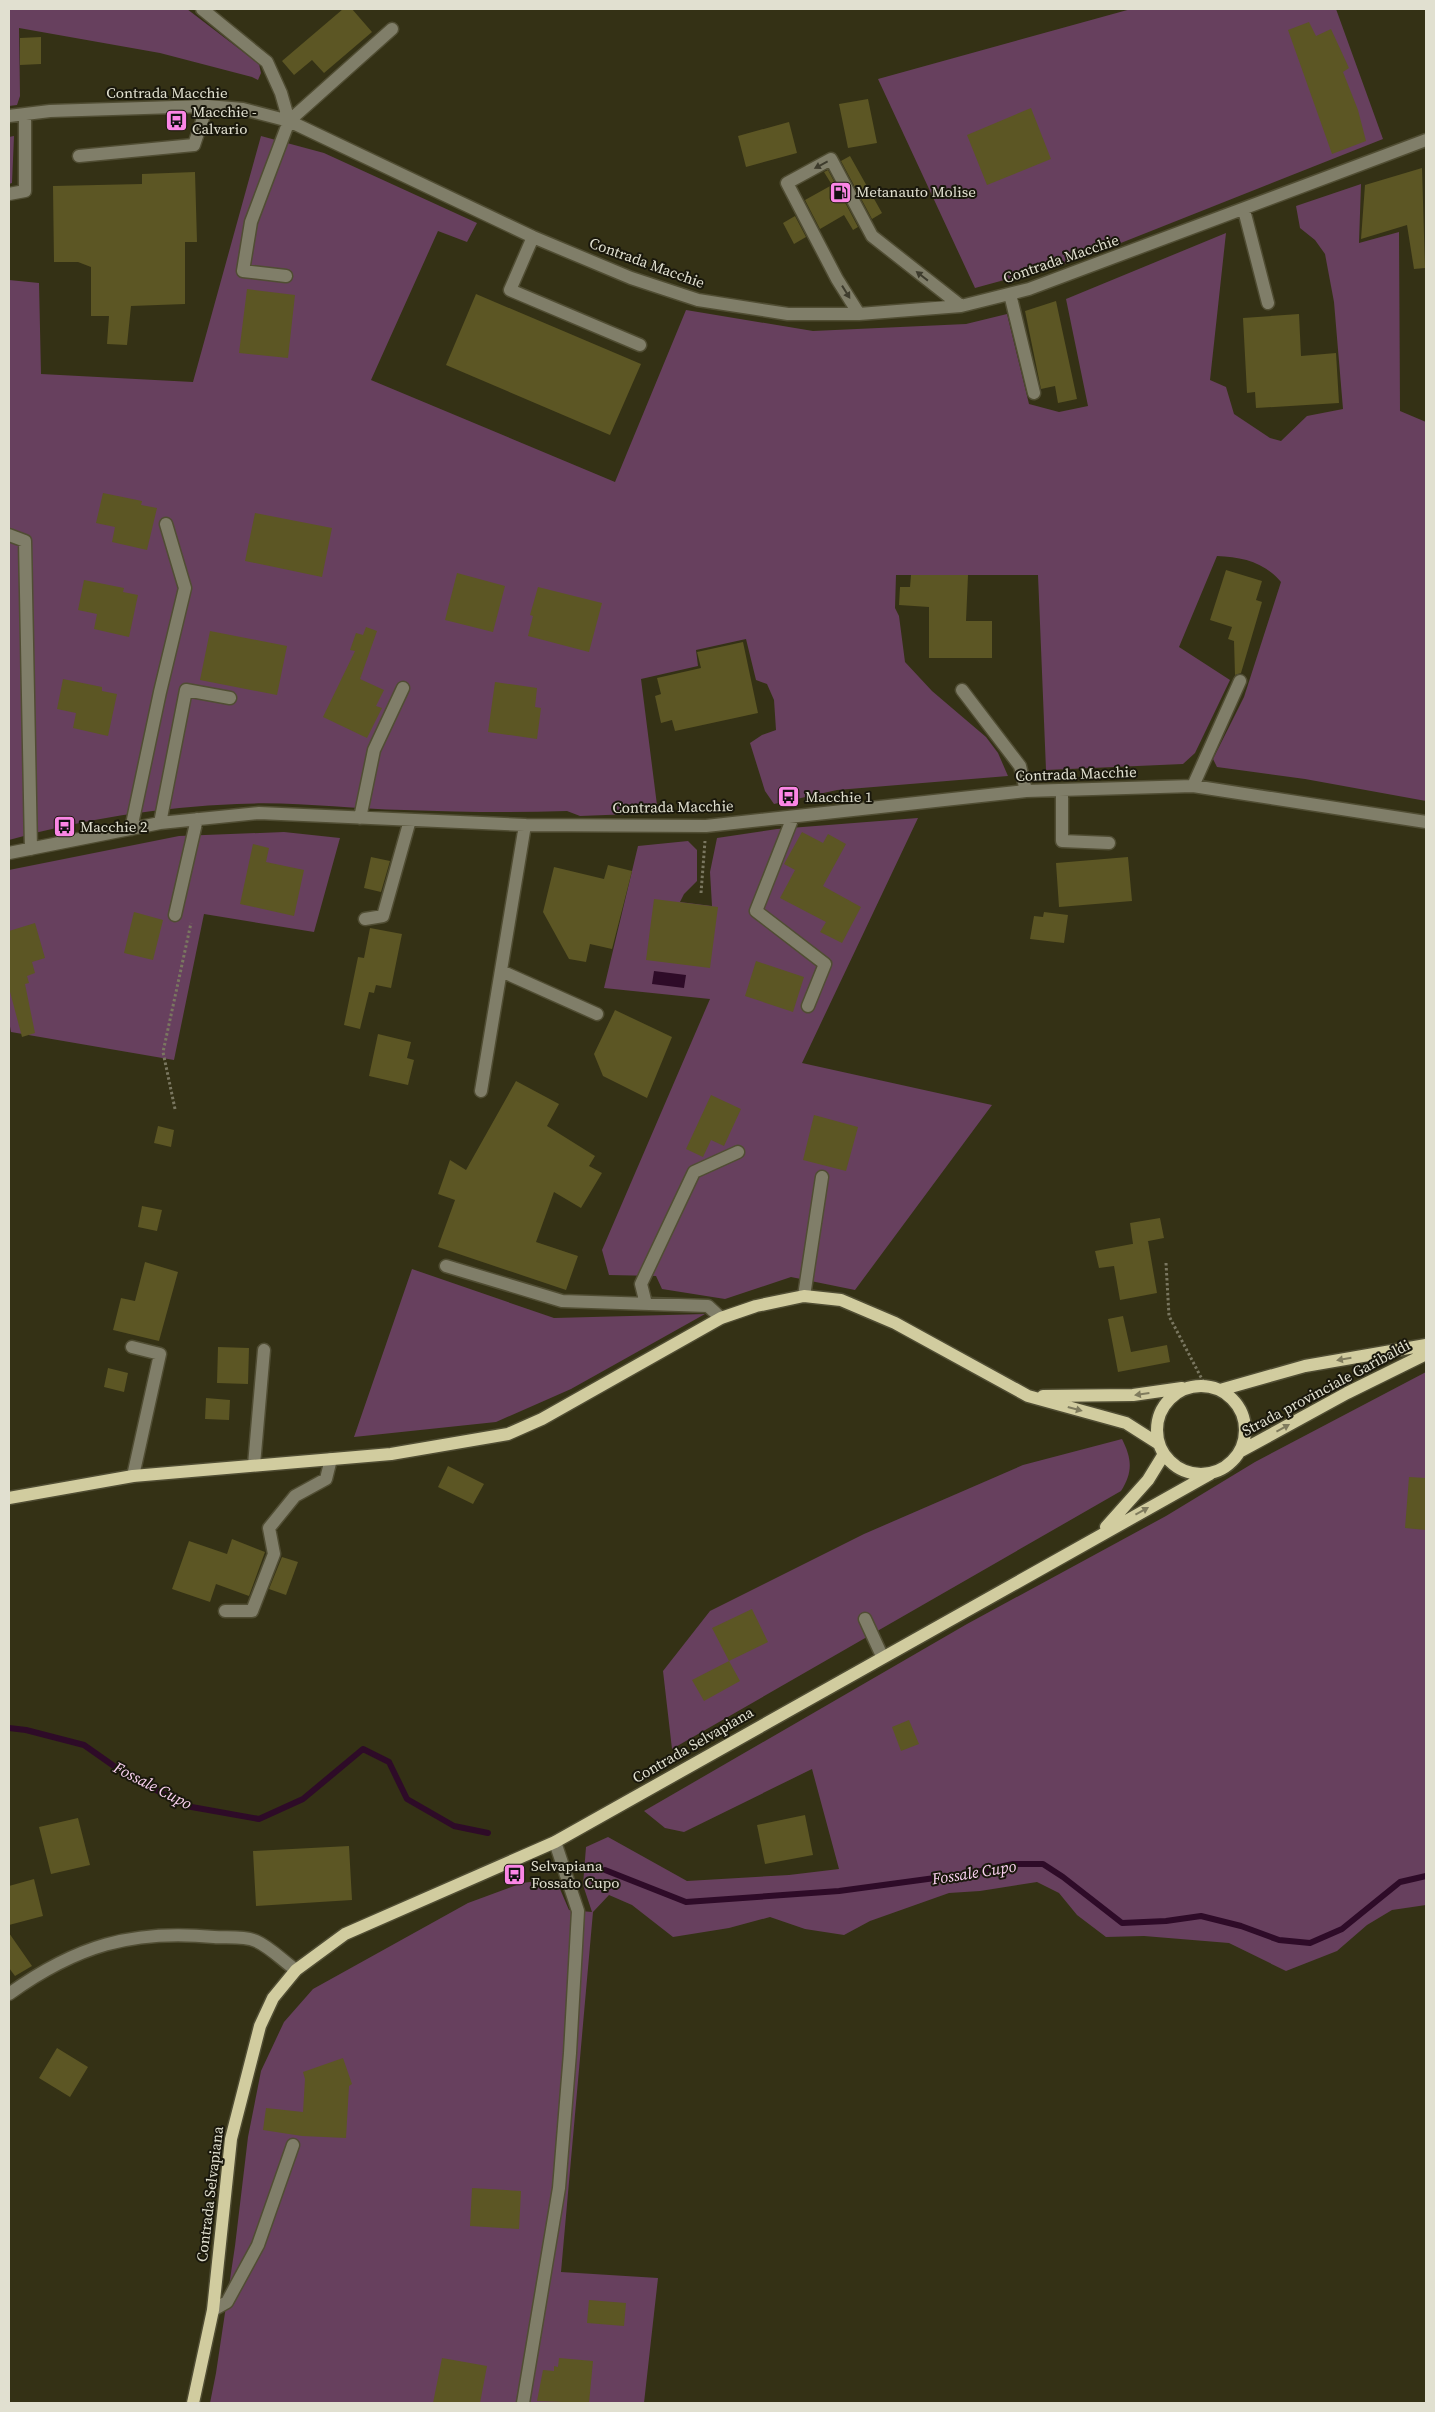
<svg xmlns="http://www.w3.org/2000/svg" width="1435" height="2412" font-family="'Source Serif 4',serif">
	<rect width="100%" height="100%" fill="#343115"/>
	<path fill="#67405e" d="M9,9H187L259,64L261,73L258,80L252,77L160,53L19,28L20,96L17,105L9,106Z
		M1131,9H1336L1383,139L1078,260L975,288L878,79Z
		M14,136L12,183L9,184V137Z
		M261,136L324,153L477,223L467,242L438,231L371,380L615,482L686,310L813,331L966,324L1007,314L1029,404L1059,412L1088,406L1066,299L1226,233L1210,380L1226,387L1234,414L1270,438L1281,441L1307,416L1343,409L1334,302L1325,254L1315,240L1300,228L1296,206L1361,184L1359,243L1399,232L1400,411L1426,422V801L1305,779L1217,767L1213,759L1244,697L1281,582C1264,562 1242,557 1217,556L1179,647L1230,680L1195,753L1183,764L1046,770L1038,575H896L895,608L899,616L905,662L932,691L986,737L998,753L1008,776L837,790L774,804L765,791L750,743L762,735L776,730L774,700L767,684L756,680L746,639L696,650L698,666L641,679L658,813L580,816L567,811C513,813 458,812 404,810C348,809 293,801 237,804C160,807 83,819 9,840V280L39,283L41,374L193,382Z
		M918,818L802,1063L992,1105L855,1290L791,1277L725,1299L662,1289L656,1276L609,1275L602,1250L710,999L604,988L638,846L688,841L697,850V881L684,894L680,902L712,906L710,872L717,838L777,829Z
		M284,832L340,838L314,932L204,914L174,1060L11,1032L9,1021V870L179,836Z
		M412,1269L554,1318L705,1314L571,1389L496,1422L354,1437Z
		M1426,1372V1905L1392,1910L1367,1925L1337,1951L1286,1971L1229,1943L1144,1936L1106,1937L1077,1915L1059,1893L1037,1882L980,1891L949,1893L870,1921L844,1935L805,1929L770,1917L729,1928L673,1937L632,1905L609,1895L593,1912L561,2272L658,2278L644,2403H210L216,2373L235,2246L248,2137L261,2071L284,2022L313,1989L468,1903L522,1883L538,1881L560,1889L569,1910L592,1912L583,1885L586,1847L608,1837L687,1881L789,1875L839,1869L812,1769L684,1832L665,1828L644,1811L967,1624L1166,1516L1255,1462Z
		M1122,1439C1132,1459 1133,1472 1121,1491L672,1749L663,1671L710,1611L864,1534L1023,1465Z"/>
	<path fill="#2e0b28" d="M654,971L686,975L684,988L652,984Z"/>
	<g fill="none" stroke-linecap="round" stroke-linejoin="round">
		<path stroke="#2e0b28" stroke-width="6" d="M9,1728L26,1730L84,1745L121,1771L186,1806L259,1819L303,1799L363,1749L389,1762L407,1799L454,1826L488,1833
			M605,1870L686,1902L839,1891L972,1873L1013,1864H1043L1063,1877L1122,1923L1166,1921L1201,1916L1241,1926L1279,1940L1310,1943L1342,1929L1400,1882L1426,1876"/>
	</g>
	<path fill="#5c5624" d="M343,9H352L372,32L324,73L312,60L294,75L282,61Z
		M1309,22L1316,36L1331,29L1349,68L1343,72L1358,110L1366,141L1332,154L1288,30Z
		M41,37V64L20,65V38Z
		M868,99L877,143L848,148L839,104Z
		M1031,108L1051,159L987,185L967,135Z
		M789,122L797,153L746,167L738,136Z
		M850,156L882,213L872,219L841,161Z
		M1422,168L1425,268L1414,269L1407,225L1361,239L1365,185Z
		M828,170L858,227L853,230L844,215L820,229L805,200L832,185L824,172Z
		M195,172L197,242H185V304L131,306L127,345L107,344L109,316H91V267L78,262H54L53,186L142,184V174Z
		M795,216L806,237L794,244L783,223Z
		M247,289L295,295L288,358L239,353Z
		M476,294L641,364L610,435L446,365Z
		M1056,301L1077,399L1058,403L1055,386L1041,389L1025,311Z
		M1299,314L1301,356L1336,353L1339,403L1256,408L1255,392L1247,393L1243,318Z
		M103,493L142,501L141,505L157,508L147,550L112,542L115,527L96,523Z
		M255,513L332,528L322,577L245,561Z
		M1226,570L1262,581L1256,600L1262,602L1241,673L1235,675L1234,641L1228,639L1232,627L1210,620Z
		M457,573L505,586L493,632L445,620Z
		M911,575H968L966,621H992V658H929V607L899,605L900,587H910Z
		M84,580L124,588L123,592L138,595L129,637L94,629L97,614L78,610Z
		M538,587L602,603L589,652L528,636L533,616L530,615Z
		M366,627L377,631L360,679L384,690L376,706L382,708L367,738L323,717L355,651L350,650L356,633L363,635Z
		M210,631L287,646L277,695L200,680Z
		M743,642L758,713L675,731L672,720L661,723L655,696L661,694L657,678L701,668L697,652Z
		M63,679L102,687V691L117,694L108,736L73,728L76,713L57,709Z
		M495,682L537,688L535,707L541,708L537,739L488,732Z
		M802,832L823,843L828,834L846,844L823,886L861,907L842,943L820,932L826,922L780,898L795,870L784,864Z
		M253,844L269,848L266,862L304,870L294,916L240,904Z
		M371,857L390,861L381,892L364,888Z
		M1128,857L1132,901L1059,907L1056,863Z
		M608,865L632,871L612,949L590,944L586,962L569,959L543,912L554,867L604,879Z
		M654,899L718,907L710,968L646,960Z
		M134,912L163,920L153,960L124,953Z
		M1044,912L1068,915L1064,943L1030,939L1034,916L1043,917Z
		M35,923L45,958L32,962L35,973L27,976L29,983L25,984L35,1033L22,1037L9,988V931Z
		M370,928L402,934L391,988L376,985L374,993L369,992L360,1029L344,1025L358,957L364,958Z
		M756,961L804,977L793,1012L745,996Z
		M615,1010L672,1037L647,1098L603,1076L594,1054Z
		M378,1034L411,1042L407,1058L414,1060L408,1085L369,1076Z
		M516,1081L559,1104L547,1126L595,1156L589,1166L602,1173L581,1208L554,1192L536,1242L578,1256L566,1290L438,1247L455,1200L438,1194L450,1160L466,1170Z
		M711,1095L741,1109L724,1146L711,1140L703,1157L686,1149Z
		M814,1115L858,1127L846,1171L803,1160Z
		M158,1126L174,1130L171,1147L154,1143Z
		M142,1206L162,1210L157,1231L138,1227Z
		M1160,1218L1164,1238L1133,1244L1130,1223Z
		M1148,1241L1157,1293L1120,1300L1114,1266L1099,1268L1095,1251Z
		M145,1262L178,1272L159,1341L113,1330L121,1298L135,1301Z
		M1123,1316L1131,1352L1167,1345L1170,1362L1118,1372L1108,1319Z
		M218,1347L249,1348L248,1384L217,1383Z
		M108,1368L128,1373L124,1392L104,1387Z
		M206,1398L230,1400L229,1420L205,1419Z
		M448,1466L484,1484L473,1504L438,1487Z
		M1409,1477L1426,1478V1530L1405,1528Z
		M232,1539L265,1552L249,1596L216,1584L210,1602L172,1589L189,1541L227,1554Z
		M282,1557L298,1562L286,1595L269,1589Z
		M752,1609L768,1642L729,1661L712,1628Z
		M729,1661L740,1681L704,1701L692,1680Z
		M909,1720L919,1744L901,1751L892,1727Z
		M805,1815L813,1855L765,1864L757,1825Z
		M78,1818L90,1865L51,1874L39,1827Z
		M349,1846L352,1900L256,1906L253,1851Z
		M34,1879L43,1916L9,1925V1886Z
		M9,1933L32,1966L15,1976L9,1968Z
		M57,2048L88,2067L70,2097L39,2078Z
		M343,2058L352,2084L349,2086L346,2138L302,2136L263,2130L266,2108L303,2112L305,2079L303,2072Z
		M472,2188L521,2191L519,2229L470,2226Z
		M589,2300L626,2303L624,2326L587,2323Z
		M442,2358L487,2366L480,2403H433Z
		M559,2358L593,2361L589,2403L537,2401L543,2370L554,2371V2366L558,2367Z"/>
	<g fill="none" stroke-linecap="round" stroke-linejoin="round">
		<defs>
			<path id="minor" d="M202,9L267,62L281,93L289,121
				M9,116L50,111L207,106L243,109L289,121L533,237L631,278L698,300L788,314H859L961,306L1029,289L1426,140
				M79,156L194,145L207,106
				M9,194L25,191V114
				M1244,210L1268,303
				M533,237L510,290L640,345
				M286,276L243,271L251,222L289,121L392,29
				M1010,294L1034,393
				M859,314L837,279L787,183L831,159L872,236L961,306
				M9,535L25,541L31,849
				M962,690L1020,766L1026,791
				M1193,786L1240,681
				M1062,790V841L1109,843
				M793,817L756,911L825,964L808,1006
				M360,818L374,750L403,688
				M160,823L186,690L230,698
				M131,829L160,692L185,588L166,524
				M9,853L160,823L259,813L525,825L706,826L1026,791L1193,786L1426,822
				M175,915L197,819
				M365,919L383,916L410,820
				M501,971L597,1014
				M481,1091L525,825
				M446,1266L562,1301L708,1306L721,1318
				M804,1296L822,1177
				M646,1304L641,1284L694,1172L738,1152
				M132,1347L160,1354L133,1476
				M254,1465L264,1350
				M225,1611H252L274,1554L269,1528L295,1496L326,1479L331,1459
				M865,1619L882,1656
				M9,1994C76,1946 132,1929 214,1937C226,1938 245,1936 256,1941C270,1947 283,1961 296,1970
				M213,2310L227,2302L258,2245L293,2145
				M523,2403L559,2188L570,2053L578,1911L555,1842"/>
			<path id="major" d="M1157 1430a44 44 0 1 1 88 0a44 44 0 1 1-88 0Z
				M1220,1390L1305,1366L1426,1345
				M1043,1396L1133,1395L1182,1388
				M1241,1451L1347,1393L1426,1354
				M9,1498L133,1476L391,1454L508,1434L542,1419L721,1318L756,1306L804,1296L841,1300L895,1323L1028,1396L1126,1423L1159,1444
				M1106,1527L1148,1480L1164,1454
				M193,2403L213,2310L231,2139L260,2026L273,1998L296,1970L345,1934L555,1842L1210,1474"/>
		</defs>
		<use href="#minor" stroke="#504d33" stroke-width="15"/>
		<use href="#major" stroke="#504d33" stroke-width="15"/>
		<path stroke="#7a7760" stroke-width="3" stroke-dasharray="2.5 2.5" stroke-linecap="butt" d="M701,893L705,841
			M175,1109L163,1052L191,923
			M1166,1263L1169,1316L1205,1385"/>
		<use href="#minor" stroke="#807e69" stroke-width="12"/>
		<use href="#major" stroke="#d1cc9f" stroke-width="12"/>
	</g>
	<defs><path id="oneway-solid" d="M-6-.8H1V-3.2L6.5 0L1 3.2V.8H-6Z" transform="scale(1.25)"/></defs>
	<g fill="#3e3c2d">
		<use href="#oneway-solid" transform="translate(821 165) rotate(152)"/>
		<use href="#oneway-solid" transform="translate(922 276) rotate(-142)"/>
		<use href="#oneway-solid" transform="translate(846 292) rotate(58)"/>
	</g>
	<g fill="#7f7b5d">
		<use href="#oneway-solid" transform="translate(1344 1359) rotate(170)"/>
		<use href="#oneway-solid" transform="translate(1142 1394) rotate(172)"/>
		<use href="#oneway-solid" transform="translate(1075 1409) rotate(15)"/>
		<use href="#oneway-solid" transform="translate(1283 1428) rotate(-29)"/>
		<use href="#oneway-solid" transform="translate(1142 1511) rotate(-29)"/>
	</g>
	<defs>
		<symbol id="bus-square" viewBox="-11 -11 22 22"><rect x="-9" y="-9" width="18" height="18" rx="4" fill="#fb86e5" stroke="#1a180c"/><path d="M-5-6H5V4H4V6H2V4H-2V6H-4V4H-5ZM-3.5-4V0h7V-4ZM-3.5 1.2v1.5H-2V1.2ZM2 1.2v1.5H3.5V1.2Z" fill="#111"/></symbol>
		<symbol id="fuel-square" viewBox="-11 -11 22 22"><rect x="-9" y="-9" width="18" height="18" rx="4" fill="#fb86e5" stroke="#1a180c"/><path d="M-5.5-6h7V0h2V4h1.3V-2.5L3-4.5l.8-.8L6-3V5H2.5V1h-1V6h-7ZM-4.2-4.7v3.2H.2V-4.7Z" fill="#111"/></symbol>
	</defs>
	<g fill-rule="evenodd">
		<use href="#bus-square" x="164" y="108" width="25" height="25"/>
		<use href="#fuel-square" x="828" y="180" width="25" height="25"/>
		<use href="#bus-square" x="776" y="784" width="25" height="25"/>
		<use href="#bus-square" x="52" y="814" width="25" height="25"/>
		<use href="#bus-square" x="502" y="1862" width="25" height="25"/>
	</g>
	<g text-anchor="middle" stroke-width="4" stroke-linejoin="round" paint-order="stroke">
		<g font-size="15" fill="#e1e0d0" stroke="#1a180c">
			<text x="167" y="98">Contrada Macchie</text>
			<text transform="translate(1061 259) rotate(-19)" y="5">Contrada Macchie</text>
			<text transform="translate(647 263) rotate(20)" y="5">Contrada Macchie</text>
			<text transform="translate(1076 774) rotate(-2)" y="5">Contrada Macchie</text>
			<text transform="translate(673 807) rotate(-1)" y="5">Contrada Macchie</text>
			<text transform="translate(1326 1388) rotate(-28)" y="5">Strada provinciale Garibaldi</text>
			<text transform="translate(693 1745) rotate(-30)" y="5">Contrada Selvapiana</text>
			<text transform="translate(210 2194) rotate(-83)" y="5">Contrada Selvapiana</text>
		</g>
		<g font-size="15" fill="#e1e0d0" stroke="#1a180c" text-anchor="start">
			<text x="192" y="117">Macchie -<tspan x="192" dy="17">Calvario</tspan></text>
			<text x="856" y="197">Metanauto Molise</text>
			<text x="805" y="802">Macchie 1</text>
			<text x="80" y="832">Macchie 2</text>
			<text x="531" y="1871">Selvapiana<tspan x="531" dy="17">Fossato Cupo</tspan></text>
		</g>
		<g font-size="16" font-style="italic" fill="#fcd3f2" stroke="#1a180c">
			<text transform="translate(153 1785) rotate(27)" y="6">Fossale Cupo</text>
			<text transform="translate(974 1872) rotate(-9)" y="6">Fossale Cupo</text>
		</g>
	</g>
	<rect width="1435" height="2412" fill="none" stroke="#e1e0d0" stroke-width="20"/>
</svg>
